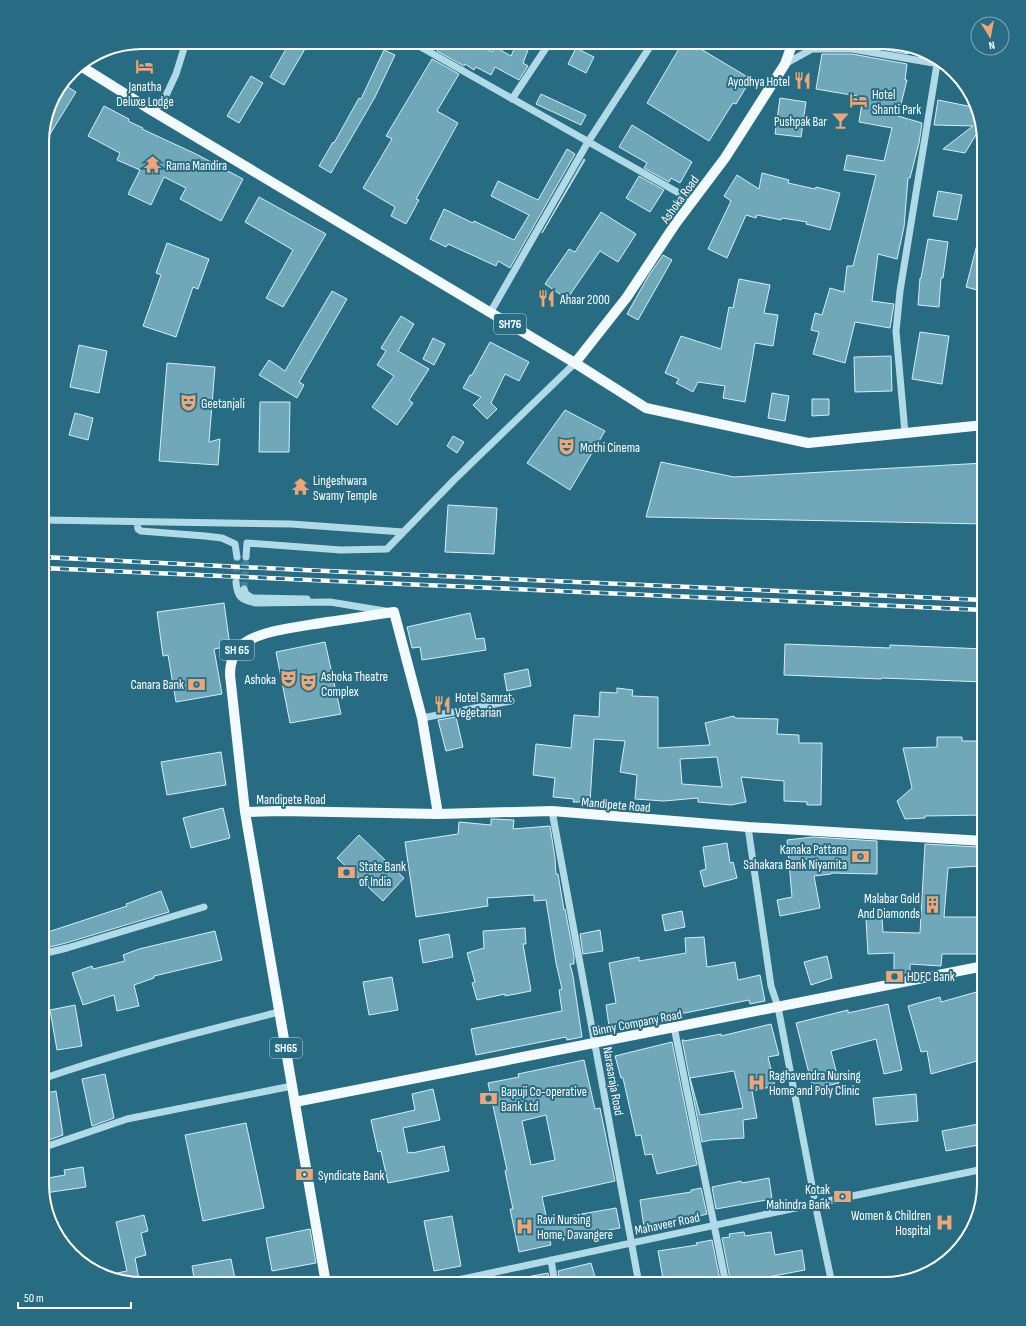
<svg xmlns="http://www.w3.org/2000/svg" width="1026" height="1326" font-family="'Sofia Sans Condensed',sans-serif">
	<rect width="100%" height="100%" fill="#286c83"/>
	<path fill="#70a8ba" stroke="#d4eef5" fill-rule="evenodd" d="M290,42H309L284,85L270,77Z
		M442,42H476L492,52L495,47L511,56L516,45L528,50L523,63L528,66L519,80L495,67L491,75L476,67L474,70L465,64L464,66L437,51Z
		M683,42H689L751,79L736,104L733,103L709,141L647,103Z
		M824,42H890L909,48L908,54L853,44H824Z
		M576,48L594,57L586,73L568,64Z
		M384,50L395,55L375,97L331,173L319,166L333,142L334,143L359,98L361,99Z
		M822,54H852L907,64L905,80H907L898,116L922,123L919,143L910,178H908L904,227L897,259L878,254L872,301L894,304L890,328L855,322L845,363L813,354L819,332L811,330L815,313L822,315L830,288L844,292L847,266H853L876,175L844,170L847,155L884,161L892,128L859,122L863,97L816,89Z
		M432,59L459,74L437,111L458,123L416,199L419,200L406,224L391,216L395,207L363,188L392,139L386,136Z
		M251,76L263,83L239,123L227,116Z
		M63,84L76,92L42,147V135L52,98Z
		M541,94L586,115L581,125L536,104Z
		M780,98L806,102L801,137L775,134Z
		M938,100L973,107L980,128L965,153L943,149L973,126L934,125Z
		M104,106L129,119L128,121L143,128L142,129L196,154L243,179L221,221L180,199L186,188L164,177L151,205L128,194L140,170L117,160L120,153L88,136Z
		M632,125L692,162L680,183L671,178L669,182L644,168L647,163L619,147Z
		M567,149L575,154L510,268L498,261L496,266L448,244L446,247L430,239L444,209L473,223L474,221L514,240L529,215L491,196L498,181L538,200Z
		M584,159L585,160L542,233Z
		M762,173L789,180L788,183L815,189L816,187L840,193L830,230L806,224L807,222L782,218L781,220L757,215L756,218L746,215L727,258L708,249L731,201L724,196L737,175L759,189Z
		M639,176L664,190L650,212L626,198Z
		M938,191L962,195L957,220L933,216Z
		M259,197L326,234L283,307L266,298L293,250L245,222Z
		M601,212L636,234L618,262L600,251L567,299L545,284L569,249L575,252Z
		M979,237L984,238V292L966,287Z
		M928,239L948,242L943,278H941L939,307L918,305L920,278H921Z
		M167,243L209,259L198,289L193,287L176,337L143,326L161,275L156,273Z
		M663,255L672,260L638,320L627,314L649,275Z
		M739,279L770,285L764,313L778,315L773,346L755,343L745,402L723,398L725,386L698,382L693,392L676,383L679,379L665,373L681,336L721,349L729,307L733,308Z
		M332,291L347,299L299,382L304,385L297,398L259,375L269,360L285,371Z
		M401,316L414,324L398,351L429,369L409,400L413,403L397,425L372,407L394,376L377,365L386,351L381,348Z
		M920,332L949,336L942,384L912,379Z
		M433,338L445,344L434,365L423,359Z
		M490,342L529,362L519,381L505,374L491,403L497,409L487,419L473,405L481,397L463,388L470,375H472Z
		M79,345L107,351L99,393L70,387Z
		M891,356L892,391L855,392L854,357Z
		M167,363L215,367L209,442L220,439L218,465L159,461Z
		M772,393L789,396L785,421L768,418Z
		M812,399H829V415L812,416Z
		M260,402H290L289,452H259Z
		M565,410L605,431L570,490L527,463Z
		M75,413L93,418L88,440L69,435Z
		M453,436L464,442L457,453L447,446Z
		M661,462L734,477L984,463V524L646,517Z
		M448,505L497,508L494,554L445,552Z
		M224,603L230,646L214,649L222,694L176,702L168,655L163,656L157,612Z
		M470,613L476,639L484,638L486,650L422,660L420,647L412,648L407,627Z
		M325,642L341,714L290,723L276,652Z
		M785,644L890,648V645L984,649V682L882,678L881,679L784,675Z
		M528,669L531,686L507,691L504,674Z
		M617,688L633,690L632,696L658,697V748L710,745L705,723L734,716L735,718L778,719L777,734L799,735V743H822L821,805H807V802L784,801V781L741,777L746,802L731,805L698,802V798L664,801L635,799L637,775L620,772L625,741L594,739L590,802H573L574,799L553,797L555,778L533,775L536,744L571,748L574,715L599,717L600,692L617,693ZM717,757L722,787L682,784L680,759Z
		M456,717L463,747L446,751L438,720Z
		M937,737H962V741H984V815L925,816V818L905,819L897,801L912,788L903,748L937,747Z
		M221,752L226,785L167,795L161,762Z
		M223,808L230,838L191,848L183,818Z
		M491,819L514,820L513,829L550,826L555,858L556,874H558L564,910L565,909L574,956V964H570L573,976L582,1037L567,1040L566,1037L476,1055L471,1029L562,1011L559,990L562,989L556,963L546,900L534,901V895L487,898L488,906L416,917L405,842L458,834L459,822L491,825Z
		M359,835L404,878L383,901L337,858Z
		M813,837L877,841V874L831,873V874L814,876L820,908L780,916L777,900L792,897L787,840Z
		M727,843L730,863L733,862L737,878L704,887L700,871L706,869L703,847Z
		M925,844L978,847L979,866L948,868L944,917H980V927H984V945H980V954H942L941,966L910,964V973L894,972V953L868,954L866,919L882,918L883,932L920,933Z
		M161,891L169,912L66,943L42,949V934L127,906L126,904Z
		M682,911L685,927L665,931L662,915Z
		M525,928L526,944H523L531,991L505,996V994L477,1000L472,983L475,982L467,953L484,948L483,931Z
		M600,930L603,951L583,954L580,934Z
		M215,931L222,960L154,976V978L134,985L139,1006L117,1011L114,995L83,1005L72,973L92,966L93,969L125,961L123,955L139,949Z
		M449,934L453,957L423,963L419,940Z
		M704,937L707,967L735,962L738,980L760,975L765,1001L750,1004L749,1000L690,1012L609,1026L606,1005L616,1003L609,963L639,957V961L686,953L685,938Z
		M827,956L832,978L811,985L804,962Z
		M392,977L398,1010L369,1015L363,982Z
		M980,991L984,1006V1059L931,1074L927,1051L921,1052L908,1006L940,997L941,1002Z
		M888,1004L902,1070L884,1074L876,1039L831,1051L839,1083L813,1089L796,1023L848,1010V1013Z
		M75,1005L82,1046L57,1050L50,1010Z
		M771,1024L779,1055L768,1057L775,1086L752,1091L757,1118L743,1120L744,1138L711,1140L702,1142L682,1040H684V1041L721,1034V1036ZM734,1071L743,1108L700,1115L690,1078Z
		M672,1042L697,1165L657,1174L652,1154L645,1155L641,1135L636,1136L623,1078H621L615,1056Z
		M584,1060L595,1109L600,1108L615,1181L542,1197L547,1220L616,1208L620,1228L550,1240L551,1245L519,1252L510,1209H513L505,1171L507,1170L488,1083L519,1077L518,1074ZM546,1115L555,1160L531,1165L522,1121Z
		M105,1074L114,1118L92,1126L82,1079Z
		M433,1089L440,1120L403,1128L408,1153L412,1152V1153L444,1146L449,1171L388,1183L381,1151L378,1152L371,1120L415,1110L412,1094Z
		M56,1091L63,1135L46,1141L42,1115V1094Z
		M916,1094L918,1121L876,1125L873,1098Z
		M246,1123L264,1208L203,1221L185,1135Z
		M984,1123V1144L946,1151L942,1131Z
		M83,1167L86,1187L45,1193L42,1184V1179L65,1175L64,1170Z
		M769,1178L772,1199L716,1209L712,1187L741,1181L742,1183Z
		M701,1188L707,1214L689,1219L644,1227L640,1200L691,1192V1190Z
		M144,1215L148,1231L141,1233L146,1255L135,1258L140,1284L107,1275L127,1271L116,1222Z
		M452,1216L461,1266L434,1271L424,1221Z
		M310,1229L316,1263L272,1271L266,1238Z
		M744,1232L745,1236L771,1232L775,1255L802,1250L805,1270L731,1284L722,1238L730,1237L729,1234Z
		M712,1240L721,1284H664L658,1251L697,1245L696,1243Z
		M231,1259L236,1284H195L192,1266Z
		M591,1263L597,1284H560L558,1271Z
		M548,1273L550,1284H522L521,1278Z"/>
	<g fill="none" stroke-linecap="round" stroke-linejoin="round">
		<path stroke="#488296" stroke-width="7" stroke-dasharray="7 3.5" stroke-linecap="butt" d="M236,582L237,557
			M244,589L246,557"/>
		<path stroke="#b1dae7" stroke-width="7" d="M412,42L693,201
			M785,64L812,49H852L945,65
			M512,99L550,42
			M151,110L162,104L176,74L186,42
			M490,313L588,142L653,42
			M905,433L896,331L900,291L937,64
			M42,520L291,524L403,532
			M137,522L138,529L141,531L205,536L222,538L235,544L237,557
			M246,557L247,543L341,550L387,549L454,480L575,363
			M236,582C237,598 242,600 256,603L330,602L385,611
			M244,589L246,594L252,598L307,599
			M422,718L511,701
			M552,811L639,1284
			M748,827L771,986L778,1007L814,1196
			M42,954L67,948L204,907
			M674,1027L726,1284
			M42,1079C119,1052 200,1032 279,1012
			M42,1148L127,1119L292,1086
			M823,1202L984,1169
			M817,1213L832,1284
			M551,1260L555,1284
			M439,1284L805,1206"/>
		<path stroke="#f2fafd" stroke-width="10" d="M79,65L151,110L575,363L646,408L808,443L984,425
			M575,363L627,297L676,223L725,158L785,64L793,42
			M245,812L281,811L438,814L552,811L748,827L984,841
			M295,1102L984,966
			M326,1284L245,812L230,675C230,664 232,653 242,645C259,630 305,626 327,622C350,619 372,615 394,612L422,718L438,814"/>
		<defs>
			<path id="rail" d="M42,557L303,570L984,600
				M42,568L984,610"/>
		</defs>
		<use href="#rail" stroke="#fff" stroke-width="4.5"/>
		<use href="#rail" stroke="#286c83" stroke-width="3" stroke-dasharray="9" stroke-linecap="butt"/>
	</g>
	<defs>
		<symbol id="hotel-bare" viewBox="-9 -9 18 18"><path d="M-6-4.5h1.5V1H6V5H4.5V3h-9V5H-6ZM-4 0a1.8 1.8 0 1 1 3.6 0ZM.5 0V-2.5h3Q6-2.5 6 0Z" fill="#eea677" stroke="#286c83" stroke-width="2.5" paint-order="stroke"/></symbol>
		<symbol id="restaurant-bare" viewBox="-9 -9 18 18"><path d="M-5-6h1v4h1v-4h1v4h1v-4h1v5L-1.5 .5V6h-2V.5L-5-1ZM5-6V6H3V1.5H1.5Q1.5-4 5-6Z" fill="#eea677" stroke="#286c83" stroke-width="2.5" paint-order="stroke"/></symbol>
		<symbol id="bar-bare" viewBox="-9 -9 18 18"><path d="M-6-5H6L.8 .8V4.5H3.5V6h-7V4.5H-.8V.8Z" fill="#eea677" stroke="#286c83" stroke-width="2.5" paint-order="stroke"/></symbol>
		<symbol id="temple-bare" viewBox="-9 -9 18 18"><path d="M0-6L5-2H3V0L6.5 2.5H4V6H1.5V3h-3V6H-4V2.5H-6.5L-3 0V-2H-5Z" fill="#eea677" stroke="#286c83" stroke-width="2.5" paint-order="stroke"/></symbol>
		<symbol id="theatre-bare" viewBox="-9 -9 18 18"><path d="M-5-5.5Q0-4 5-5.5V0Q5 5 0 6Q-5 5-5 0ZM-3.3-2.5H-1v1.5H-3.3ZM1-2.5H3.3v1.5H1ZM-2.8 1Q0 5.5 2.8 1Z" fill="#eea677" stroke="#286c83" stroke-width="2.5" paint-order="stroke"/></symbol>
		<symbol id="bank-bare" viewBox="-9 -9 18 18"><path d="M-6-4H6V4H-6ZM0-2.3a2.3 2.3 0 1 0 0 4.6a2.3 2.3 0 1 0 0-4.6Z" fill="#eea677" stroke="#286c83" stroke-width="2.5" paint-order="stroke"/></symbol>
		<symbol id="building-bare" viewBox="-9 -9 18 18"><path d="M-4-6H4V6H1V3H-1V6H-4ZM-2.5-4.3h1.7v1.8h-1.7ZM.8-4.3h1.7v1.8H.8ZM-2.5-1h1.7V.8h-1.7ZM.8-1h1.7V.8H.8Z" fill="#eea677" stroke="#286c83" stroke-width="2.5" paint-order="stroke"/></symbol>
		<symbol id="hospital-bare" viewBox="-9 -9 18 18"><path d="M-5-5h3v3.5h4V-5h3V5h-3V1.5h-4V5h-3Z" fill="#eea677" stroke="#286c83" stroke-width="2.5" paint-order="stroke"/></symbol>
	</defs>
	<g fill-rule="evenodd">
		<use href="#hotel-bare" x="132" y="54" width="25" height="25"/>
		<use href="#restaurant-bare" x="790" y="68" width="25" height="25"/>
		<use href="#hotel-bare" x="846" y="88" width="25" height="25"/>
		<use href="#bar-bare" x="828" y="108" width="25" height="25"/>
		<use href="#temple-bare" x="140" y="152" width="25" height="25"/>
		<use href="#restaurant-bare" x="534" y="286" width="25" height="25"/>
		<use href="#theatre-bare" x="176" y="390" width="25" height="25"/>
		<use href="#theatre-bare" x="554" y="434" width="25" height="25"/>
		<use href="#temple-bare" x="288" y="474" width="25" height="25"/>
		<use href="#theatre-bare" x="276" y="666" width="25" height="25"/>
		<use href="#theatre-bare" x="296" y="670" width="25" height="25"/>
		<use href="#bank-bare" x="184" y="672" width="25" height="25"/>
		<use href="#restaurant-bare" x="430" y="692" width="25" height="25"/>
		<use href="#bank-bare" x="848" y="844" width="25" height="25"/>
		<use href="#bank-bare" x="334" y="860" width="25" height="25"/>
		<use href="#building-bare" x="920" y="892" width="25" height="25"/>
		<use href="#bank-bare" x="882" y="964" width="25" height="25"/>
		<use href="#hospital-bare" x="744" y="1070" width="25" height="25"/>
		<use href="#bank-bare" x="476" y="1086" width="25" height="25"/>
		<use href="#bank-bare" x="292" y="1162" width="25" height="25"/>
		<use href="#bank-bare" x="830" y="1184" width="25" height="25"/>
		<use href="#hospital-bare" x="932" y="1210" width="25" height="25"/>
		<use href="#hospital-bare" x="512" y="1214" width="25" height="25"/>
	</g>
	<g text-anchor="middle" stroke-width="4" stroke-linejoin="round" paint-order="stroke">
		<g fill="#286c83" stroke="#bed3da" stroke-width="1">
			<rect x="494" y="314" width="32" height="20" rx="3"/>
			<rect x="220" y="640" width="34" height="20" rx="3"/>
			<rect x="270" y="1038" width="32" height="20" rx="3"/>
		</g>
		<g font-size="12" font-weight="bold" fill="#fff">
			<text x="510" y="328">SH76</text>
			<text x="237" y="654">SH 65</text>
			<text x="286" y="1052">SH65</text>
		</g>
		<g font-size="13" fill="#fff" stroke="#286c83" text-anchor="start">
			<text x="790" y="86" text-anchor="end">Ayodhya Hotel</text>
			<text x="145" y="91" text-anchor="middle">Janatha<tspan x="145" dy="15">Deluxe Lodge</tspan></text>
			<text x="872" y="99">Hotel<tspan x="872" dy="15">Shanti Park</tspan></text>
			<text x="827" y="126" text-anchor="end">Pushpak Bar</text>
			<text x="166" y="170">Rama Mandira</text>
			<text x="560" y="304">Ahaar 2000</text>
			<text x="201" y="408">Geetanjali</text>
			<text x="580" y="452">Mothi Cinema</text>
			<text x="313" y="485">Lingeshwara<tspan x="313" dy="15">Swamy Temple</tspan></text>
			<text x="321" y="681">Ashoka Theatre<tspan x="321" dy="15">Complex</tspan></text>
			<text x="276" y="684" text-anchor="end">Ashoka</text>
			<text x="184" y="689" text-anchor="end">Canara Bank</text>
			<text x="455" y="702">Hotel Samrat<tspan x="455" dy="15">Vegetarian</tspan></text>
			<text x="847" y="854" text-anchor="end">Kanaka Pattana<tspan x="847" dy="15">Sahakara Bank Niyamita</tspan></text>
			<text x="359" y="871">State Bank<tspan x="359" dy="15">of India</tspan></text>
			<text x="920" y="903" text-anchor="end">Malabar Gold<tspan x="920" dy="15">And Diamonds</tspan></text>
			<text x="907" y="981">HDFC Bank</text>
			<text x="769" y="1080">Raghavendra Nursing<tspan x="769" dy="15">Home and Poly Clinic</tspan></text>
			<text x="501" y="1096">Bapuji Co-operative<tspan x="501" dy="15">Bank Ltd</tspan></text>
			<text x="318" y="1180">Syndicate Bank</text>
			<text x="830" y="1194" text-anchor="end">Kotak<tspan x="830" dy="15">Mahindra Bank</tspan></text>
			<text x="931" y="1220" text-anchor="end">Women &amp; Children<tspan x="931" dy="15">Hospital</tspan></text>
			<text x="537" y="1224">Ravi Nursing<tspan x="537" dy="15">Home, Davangere</tspan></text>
		</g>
		<g font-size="13" fill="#fff" stroke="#286c83">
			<text transform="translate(679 199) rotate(-54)" y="5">Ashoka Road</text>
			<text x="291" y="804">Mandipete Road</text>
			<text transform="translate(616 804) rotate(5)" y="5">Mandipete Road</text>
			<text transform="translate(637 1022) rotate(-11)" y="5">Binny Company Road</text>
			<text transform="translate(614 1081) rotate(80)" y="5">Narasaraja Road</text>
			<text transform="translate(667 1223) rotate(-12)" y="5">Mahaveer Road</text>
		</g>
	</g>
	<path d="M0 0H1026V1326H0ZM142 49H884A93 93 0 0 1 977 142V1184A93 93 0 0 1 884 1277H142A93 93 0 0 1 49 1184V142A93 93 0 0 1 142 49Z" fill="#286c83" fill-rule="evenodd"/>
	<path fill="none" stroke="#fff" stroke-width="2" d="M142 49H884A93 93 0 0 1 977 142V1184A93 93 0 0 1 884 1277H142A93 93 0 0 1 49 1184V142A93 93 0 0 1 142 49Z"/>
	<g transform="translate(990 36) rotate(169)"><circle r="19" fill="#286c83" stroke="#7ea7b5"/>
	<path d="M0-3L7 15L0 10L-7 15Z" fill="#eea677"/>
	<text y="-6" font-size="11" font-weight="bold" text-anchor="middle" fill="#ffffff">N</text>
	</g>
	<path d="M18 1302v6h113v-6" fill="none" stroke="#ffffff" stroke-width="2"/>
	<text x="24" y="1302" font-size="12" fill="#ffffff" stroke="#286c83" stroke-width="3" paint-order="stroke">50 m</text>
</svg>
